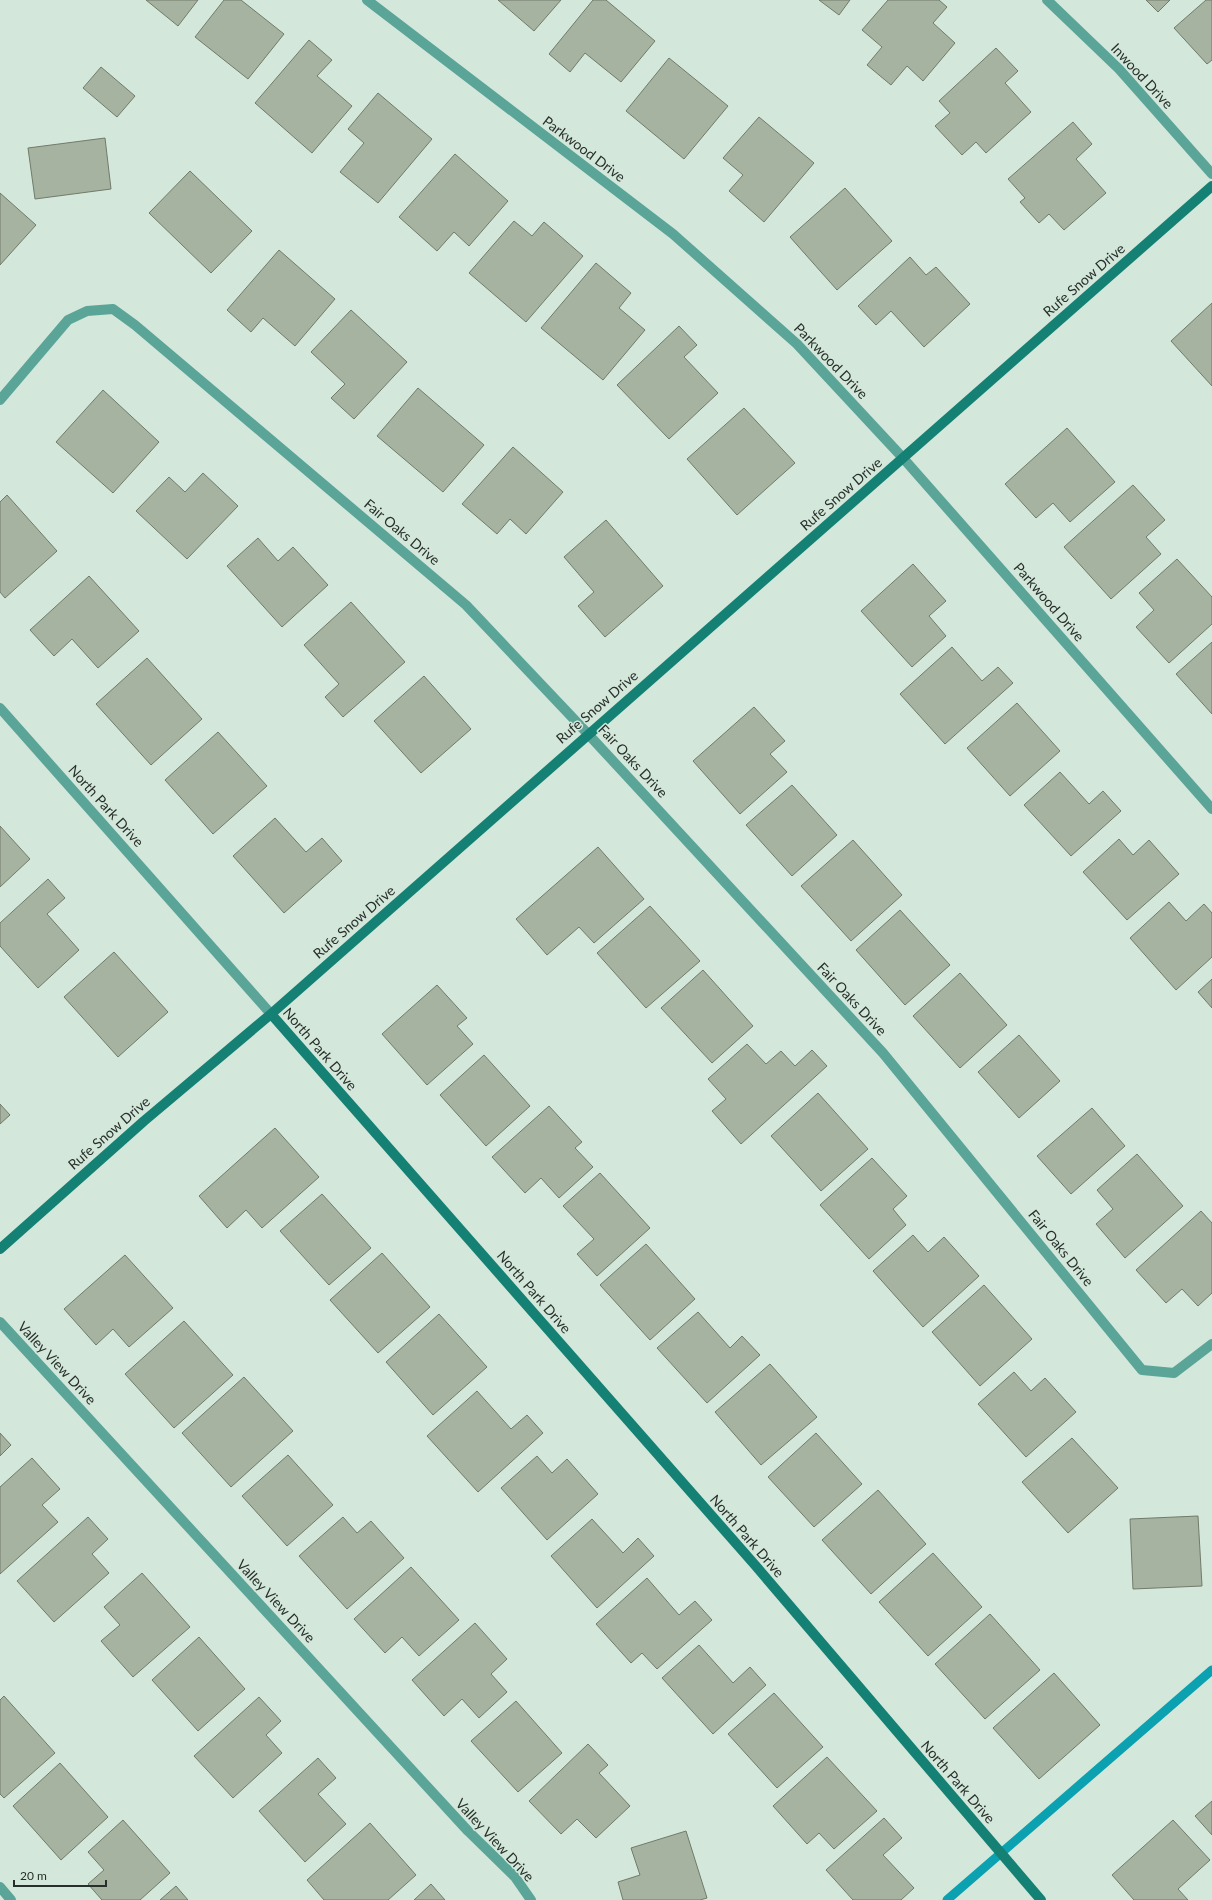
<svg xmlns="http://www.w3.org/2000/svg" width="1212" height="1900" font-family="Lato,sans-serif">
	<rect width="100%" height="100%" fill="#d3e7da"/>
	<g fill="none" stroke-linecap="round" stroke-linejoin="round">
		<path stroke="#0ba1b0" stroke-width="9" d="M947,1900L1212,1670"/>
	</g>
	<path fill="#a7b3a1" stroke="#707b6b" d="M146,0H198L178,26Z
		M224,0H241L284,34L248,79L195,37Z
		M498,0H561L534,31Z
		M593,0H606L655,41L621,82L585,53L570,72L549,54Z
		M819,0H850L839,15Z
		M888,0H939L947,7L933,23L955,43L923,81L907,66L891,85L867,65L882,47L862,30Z
		M1146,0H1170L1158,12Z
		M1206,0H1212V60L1207,64L1174,28Z
		M309,40L332,60L317,76L352,106L312,153L255,103Z
		M996,48L1018,71L1005,83L1031,112L986,153L976,142L962,155L935,126L950,113L939,101Z
		M669,58L728,106L684,159L626,111Z
		M101,67L135,96L117,117L83,88Z
		M378,93L432,139L378,203L340,172L364,143L348,129Z
		M759,117L814,163L764,222L729,191L743,175L723,158Z
		M1073,122L1092,144L1076,159L1106,193L1064,230L1049,214L1039,223L1020,202L1025,198L1008,179Z
		M105,138L111,189L35,199L28,148Z
		M455,154L508,201L469,246L454,232L437,251L399,217Z
		M190,171L252,231L211,273L149,213Z
		M845,188L892,241L837,290L790,237Z
		M0,193L36,225L0,265Z
		M514,221L532,236L544,222L583,256L526,322L469,273Z
		M279,250L335,299L295,346L263,318L251,332L227,310Z
		M910,257L926,275L936,267L970,304L924,347L891,311L876,325L858,306Z
		M596,263L631,293L619,308L645,330L603,380L541,328Z
		M1212,303V386L1171,341Z
		M351,310L407,362L354,419L331,398L345,384L311,352Z
		M679,326L697,345L684,357L718,393L669,439L617,385Z
		M418,388L484,445L443,492L377,436Z
		M103,390L159,442L113,493L56,442Z
		M744,408L795,463L737,515L687,459Z
		M1067,428L1115,482L1070,522L1053,503L1036,518L1005,484Z
		M513,447L563,492L526,534L510,519L497,534L462,504Z
		M203,473L238,506L187,559L136,511L169,477L185,492Z
		M1133,485L1165,520L1146,537L1161,554L1111,599L1064,547Z
		M7,495L57,551L5,598L0,592V502Z
		M606,520L663,586L605,637L578,606L594,592L564,557Z
		M258,538L278,561L293,547L328,585L282,627L227,566Z
		M1177,559L1212,597V624L1169,663L1136,627L1154,610L1139,593Z
		M913,564L946,601L929,616L946,636L912,667L861,611Z
		M89,576L139,631L98,668L72,639L54,656L30,630Z
		M351,602L405,662L343,717L325,697L339,684L304,645Z
		M1212,642V714L1176,674Z
		M952,647L982,681L998,667L1013,683L945,744L900,694Z
		M147,658L202,719L151,765L96,704Z
		M424,676L471,729L421,773L374,721Z
		M1017,703L1060,751L1010,796L967,748Z
		M754,707L785,741L770,754L787,772L740,814L693,761Z
		M218,732L267,786L213,834L165,780Z
		M1060,772L1089,804L1103,791L1121,811L1071,856L1024,805Z
		M792,785L837,835L792,876L746,825Z
		M275,818L306,852L322,838L342,861L284,913L233,856Z
		M0,826L30,859L0,887Z
		M1119,839L1133,855L1149,840L1179,874L1127,920L1083,872Z
		M853,840L902,895L851,941L801,886Z
		M598,847L644,899L594,943L579,927L547,955L516,919Z
		M48,879L65,898L47,914L79,950L38,988L0,946V923Z
		M1169,902L1186,921L1204,904L1212,913V957L1176,990L1130,938Z
		M650,906L700,961L646,1008L597,953Z
		M900,910L950,965L905,1005L856,950Z
		M114,952L168,1012L118,1057L64,997Z
		M703,970L753,1026L712,1063L661,1008Z
		M960,973L1007,1025L960,1068L913,1016Z
		M1212,979V1008L1198,992Z
		M437,985L467,1018L457,1026L473,1044L427,1085L382,1034Z
		M1019,1035L1060,1081L1019,1118L978,1072Z
		M747,1044L766,1064L781,1051L795,1066L812,1050L827,1066L741,1144L712,1111L726,1099L708,1079Z
		M484,1055L530,1106L486,1146L440,1095Z
		M818,1093L868,1149L821,1191L771,1136Z
		M0,1104L10,1115L0,1124Z
		M549,1106L582,1142L575,1148L593,1167L559,1198L541,1178L525,1193L492,1157Z
		M1092,1108L1125,1146L1071,1194L1037,1156Z
		M275,1128L319,1177L262,1228L246,1210L227,1228L199,1196Z
		M1137,1154L1183,1206L1125,1258L1096,1224L1113,1209L1097,1190Z
		M872,1158L907,1196L893,1209L906,1225L869,1259L820,1205Z
		M600,1173L650,1228L597,1276L577,1254L594,1239L563,1206Z
		M322,1194L371,1248L329,1285L280,1231Z
		M1201,1211L1212,1223V1293L1198,1306L1182,1289L1166,1303L1136,1270Z
		M913,1235L928,1252L944,1237L979,1276L923,1327L873,1271Z
		M646,1244L695,1299L650,1340L600,1285Z
		M382,1253L430,1307L378,1353L330,1300Z
		M125,1255L173,1308L129,1347L113,1329L96,1345L64,1309Z
		M984,1285L1032,1339L980,1386L932,1332Z
		M698,1312L730,1348L742,1336L760,1355L707,1403L657,1348Z
		M439,1314L487,1367L433,1415L386,1362Z
		M184,1321L233,1375L174,1428L125,1374Z
		M770,1364L817,1417L761,1465L715,1412Z
		M1014,1372L1031,1391L1045,1378L1076,1412L1026,1457L978,1404Z
		M244,1377L293,1431L231,1487L182,1433Z
		M477,1391L511,1429L527,1415L543,1433L478,1492L427,1436Z
		M0,1433L11,1445L0,1456Z
		M816,1433L862,1484L814,1527L768,1477Z
		M1072,1438L1118,1488L1068,1533L1022,1482Z
		M288,1455L333,1505L287,1546L242,1496Z
		M537,1456L552,1473L567,1459L598,1494L547,1540L501,1488Z
		M32,1458L60,1489L42,1505L58,1522L0,1574V1487Z
		M878,1490L926,1544L871,1594L822,1540Z
		M1198,1516L1202,1586L1133,1589L1130,1519Z
		M88,1517L108,1539L92,1554L109,1573L54,1622L17,1581Z
		M343,1517L357,1533L371,1521L404,1558L347,1609L299,1556Z
		M592,1519L623,1553L638,1538L654,1556L597,1608L551,1556Z
		M933,1553L982,1607L928,1656L879,1602Z
		M411,1567L459,1620L419,1656L402,1637L385,1653L354,1619Z
		M142,1573L190,1627L133,1677L101,1641L120,1625L104,1607Z
		M647,1578L679,1615L695,1601L712,1620L657,1669L642,1653L631,1663L596,1624Z
		M990,1614L1040,1670L985,1719L935,1664Z
		M475,1623L507,1659L491,1674L507,1692L479,1718L462,1699L444,1716L412,1680Z
		M199,1637L245,1689L198,1731L152,1680Z
		M699,1645L733,1683L750,1667L766,1685L713,1734L662,1678Z
		M1054,1673L1100,1725L1039,1779L993,1728Z
		M774,1693L823,1747L777,1788L728,1734Z
		M4,1696L55,1753L4,1798L0,1794V1700Z
		M259,1697L281,1721L266,1735L282,1753L233,1798L194,1756Z
		M516,1701L562,1753L518,1792L471,1741Z
		M588,1744L608,1765L599,1773L630,1806L596,1838L577,1819L561,1834L529,1801Z
		M827,1757L877,1811L834,1849L819,1833L807,1844L773,1806Z
		M318,1758L336,1778L318,1794L346,1824L305,1862L259,1811Z
		M60,1763L108,1817L61,1860L13,1806Z
		M1212,1801V1835L1195,1816Z
		M884,1818L902,1838L883,1855L914,1888L901,1900H853L826,1870Z
		M123,1820L170,1873L140,1900H102L88,1884L104,1870L88,1852Z
		M1173,1820L1210,1860L1178,1889L1188,1900H1134L1112,1875Z
		M370,1823L416,1875L388,1900H324L307,1880Z
		M686,1831L707,1898L700,1900H623L618,1882L640,1875L631,1848Z
		M431,1884L445,1900H414Z
		M176,1886L188,1900H160Z"/>
	<g fill="none" stroke-linecap="round" stroke-linejoin="round">
		<path stroke="#5aa498" stroke-width="10" d="M367,0L673,234L797,344L903,458L1212,809
			M1047,0L1119,69L1212,174
			M0,400L68,320L87,311L113,309L135,325L466,605L588,734L883,1053L1142,1370L1174,1373L1212,1344
			M0,708L271,1014
			M0,1322L468,1831L515,1877L531,1900
			M0,1887L11,1900"/>
		<path stroke="#148174" stroke-width="10" d="M271,1014L755,1565L1041,1900
			M0,1249L144,1121L271,1014L1212,186"/>
	</g>
	<g text-anchor="middle" stroke-width="3" stroke-linejoin="round" paint-order="stroke">
		<g font-size="14" fill="#272f2a" stroke="#d3e7da">
			<text transform="translate(1142 76) rotate(47)" y="5">Inwood Drive</text>
			<text transform="translate(584 149) rotate(37)" y="5">Parkwood Drive</text>
			<text transform="translate(1084 280) rotate(-41)" y="5">Rufe Snow Drive</text>
			<text transform="translate(831 361) rotate(46)" y="5">Parkwood Drive</text>
			<text transform="translate(841 494) rotate(-41)" y="5">Rufe Snow Drive</text>
			<text transform="translate(402 532) rotate(40)" y="5">Fair Oaks Drive</text>
			<text transform="translate(1049 602) rotate(49)" y="5">Parkwood Drive</text>
			<text transform="translate(597 707) rotate(-41)" y="5">Rufe Snow Drive</text>
			<text transform="translate(633 761) rotate(47)" y="5">Fair Oaks Drive</text>
			<text transform="translate(106 806) rotate(48)" y="5">North Park Drive</text>
			<text transform="translate(354 922) rotate(-41)" y="5">Rufe Snow Drive</text>
			<text transform="translate(852 999) rotate(47)" y="5">Fair Oaks Drive</text>
			<text transform="translate(320 1049) rotate(49)" y="5">North Park Drive</text>
			<text transform="translate(109 1133) rotate(-41)" y="5">Rufe Snow Drive</text>
			<text transform="translate(1061 1248) rotate(51)" y="5">Fair Oaks Drive</text>
			<text transform="translate(534 1292) rotate(49)" y="5">North Park Drive</text>
			<text transform="translate(57 1363) rotate(47)" y="5">Valley View Drive</text>
			<text transform="translate(747 1536) rotate(49)" y="5">North Park Drive</text>
			<text transform="translate(276 1601) rotate(47)" y="5">Valley View Drive</text>
			<text transform="translate(958 1782) rotate(49)" y="5">North Park Drive</text>
			<text transform="translate(495 1840) rotate(47)" y="5">Valley View Drive</text>
		</g>
	</g>
	<path d="M14 1880v6h92v-6" fill="none" stroke="#272f2a" stroke-width="2"/>
	<text x="20" y="1880" font-size="12" fill="#272f2a" stroke="#d3e7da" stroke-width="3" paint-order="stroke">20 m</text>
</svg>
